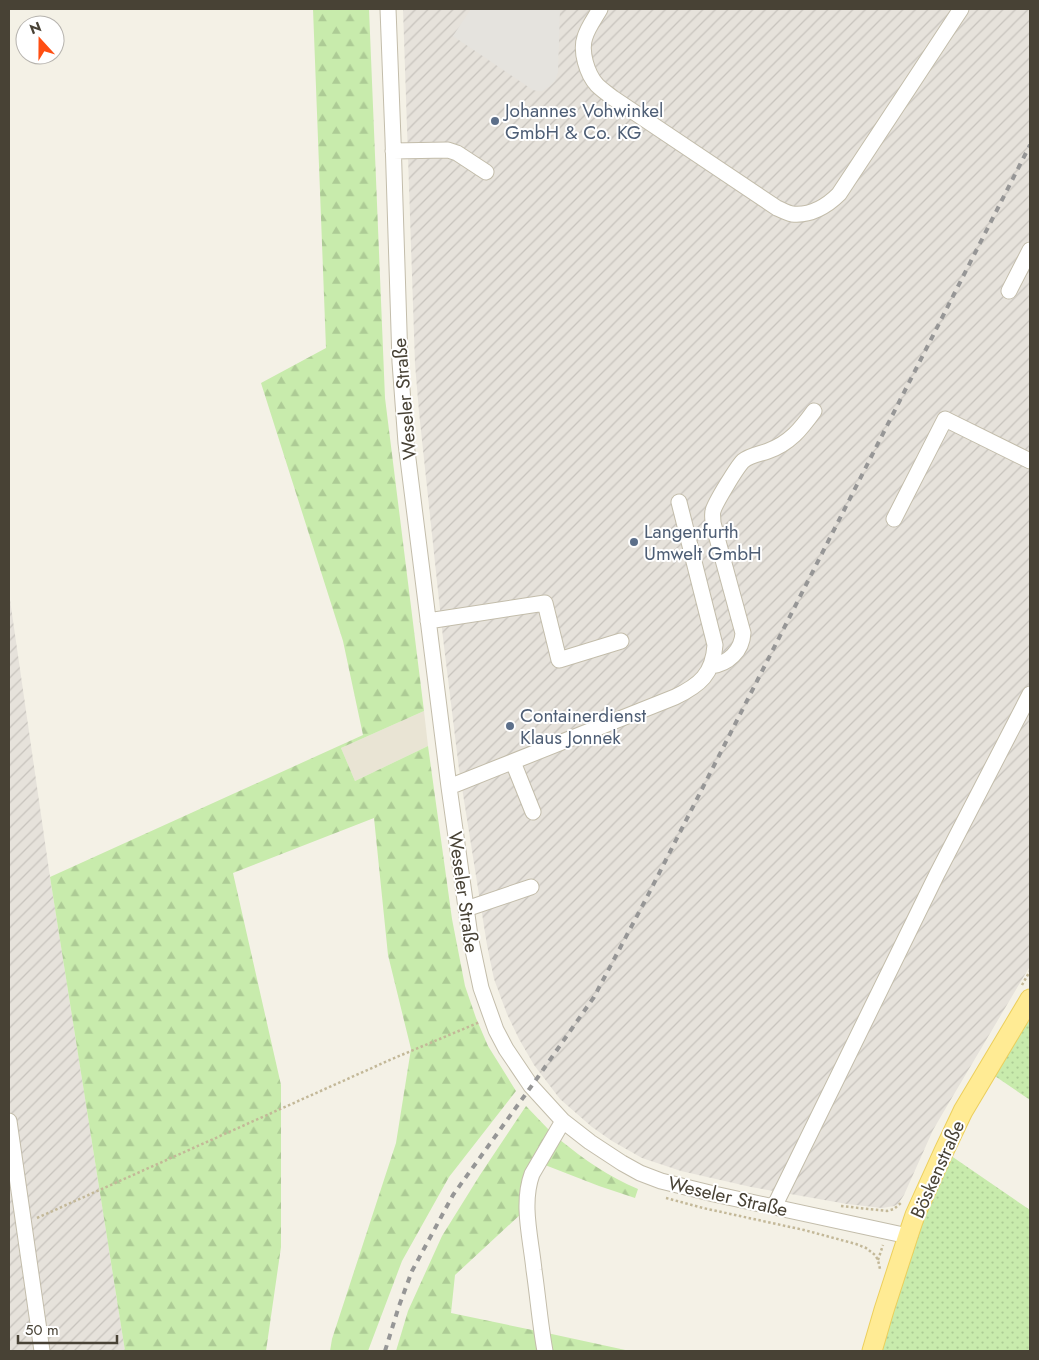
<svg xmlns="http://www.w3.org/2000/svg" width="1039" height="1360" font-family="Jost,sans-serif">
	<defs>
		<pattern id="industrial-furrows" width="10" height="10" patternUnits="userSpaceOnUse" patternTransform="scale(1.25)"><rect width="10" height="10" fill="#e6e2db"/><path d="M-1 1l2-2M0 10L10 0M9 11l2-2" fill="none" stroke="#c7c3bd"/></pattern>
		<pattern id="grass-dots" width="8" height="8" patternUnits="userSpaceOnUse" patternTransform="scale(1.25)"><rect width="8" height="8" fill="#c8ebac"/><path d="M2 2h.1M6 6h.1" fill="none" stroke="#adcb95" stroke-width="1.8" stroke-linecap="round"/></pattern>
		<pattern id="forest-firs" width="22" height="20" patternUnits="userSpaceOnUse" patternTransform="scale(1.25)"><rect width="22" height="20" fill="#c8ebac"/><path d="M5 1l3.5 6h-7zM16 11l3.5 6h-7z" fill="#adcb95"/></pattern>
	</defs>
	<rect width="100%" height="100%" fill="#f4f1e6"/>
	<path fill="#e9e4d4" d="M424,711L428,746L355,781L341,748Z"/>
	<path fill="url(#industrial-furrows)" d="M403,9H1030V966L947,1106L933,1130L904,1195L898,1204L894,1206L882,1208L847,1204L751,1187L681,1171L642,1158L612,1141L592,1127L560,1099L534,1065L519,1039L507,1014L494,979L487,945L459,769L443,638L419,412L415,364Z
		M9,593L50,877L125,1351H9Z"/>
	<path fill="url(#grass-dots)" d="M1030,1020V1100L986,1070Z
		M944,1151L1030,1210V1351H873Z"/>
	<path fill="url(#forest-firs)" d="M313,9H369L385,398L424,711L341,748L355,781L428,746L452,919L465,986L476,1018L488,1046L516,1091L449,1177L402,1261L368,1351H330L332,1339L396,1143L411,1049L388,955L374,818L233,873L281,1085V1247L266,1351H125L50,877L363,735L343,641L261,383L326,348Z
		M526,1106L549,1130L522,1179L521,1188L522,1213L455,1275L451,1313L537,1331L540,1351H396L408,1311L442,1236L480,1175Z
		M560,1140C585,1160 609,1177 638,1189L635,1198L599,1186L545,1165Z
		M547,1333L630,1351H551Z"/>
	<path fill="#e5e3de" d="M471,9H560L558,72L555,81L550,86L542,91H537L533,90L453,36Z"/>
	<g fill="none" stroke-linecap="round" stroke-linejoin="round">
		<defs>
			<path id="minor" d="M388,9L393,139L400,362L406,443L449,787L470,936L481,988L496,1030L506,1049L531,1086L563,1121L590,1142L622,1163L640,1173L661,1181L714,1194L908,1236
				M600,9C595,18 588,27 585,37C580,51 587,74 597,85C602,90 608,94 613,98L777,208C782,210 787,213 792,214C810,216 827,206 839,194L961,9
				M393,151L448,150L457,153L486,172
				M1009,291L1030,250
				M894,519L945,419L1030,461
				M428,621L545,603L559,660L621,641
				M711,666C728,664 742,651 743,633L713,523C713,519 712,514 713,511C715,503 737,467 743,461C750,455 760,454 768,451C790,443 801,429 814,411
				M513,762L533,812
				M449,787L675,697C700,685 713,674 715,645L679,502
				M466,909L531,887
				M9,1121L42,1351
				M774,1207L937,874L1030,694
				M545,1351C540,1324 538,1297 534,1270C531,1239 521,1204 532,1174L563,1121"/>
			<path id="major" d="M872,1351L884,1310L908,1236L915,1215L944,1151L963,1111L1030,999"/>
		</defs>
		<use href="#minor" stroke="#c3bdab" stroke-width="17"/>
		<use href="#major" stroke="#eccf5c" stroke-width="21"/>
		<path stroke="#c3b898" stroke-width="2.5" stroke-dasharray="2.5 2.5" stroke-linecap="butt" d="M1022,985L1030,971
			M666,1198L703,1208L804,1230L856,1244L866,1248L875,1255L878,1260L880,1269
			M841,1206L887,1211L894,1209L902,1202
			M37,1218L392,1059L480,1022
			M878,1260L883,1245"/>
		<use href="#minor" stroke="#fff" stroke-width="15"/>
		<use href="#major" stroke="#ffeb94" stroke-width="19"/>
		<path stroke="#969696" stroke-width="4" stroke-dasharray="6 6" stroke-linecap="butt" d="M385,1351L399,1306L412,1271L453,1195L538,1077L594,997L646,899L1030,145"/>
	</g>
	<g fill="#5c6f8a" stroke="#fff" stroke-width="2">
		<circle cx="495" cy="121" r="5"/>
		<circle cx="634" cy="542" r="5"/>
		<circle cx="510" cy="726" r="5"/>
	</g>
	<g text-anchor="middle" stroke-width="4" stroke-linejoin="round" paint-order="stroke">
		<g font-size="19" fill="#4e5e75" stroke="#fff" text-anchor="start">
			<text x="505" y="117">Johannes Vohwinkel<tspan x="505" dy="22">GmbH &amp; Co. KG</tspan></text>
			<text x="644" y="538">Langenfurth<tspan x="644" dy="22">Umwelt GmbH</tspan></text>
			<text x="520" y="722">Containerdienst<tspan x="520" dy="22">Klaus Jonnek</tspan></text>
		</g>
		<g font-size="19" fill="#484235" stroke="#fff">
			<text transform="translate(404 399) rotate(-95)" y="7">Weseler Straße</text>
			<text transform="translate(464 892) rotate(82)" y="7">Weseler Straße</text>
			<text transform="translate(937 1169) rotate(-66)" y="7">Böskenstraße</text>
			<text transform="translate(728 1196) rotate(13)" y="7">Weseler Straße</text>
		</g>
	</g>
	<rect width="1039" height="1360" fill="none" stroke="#484235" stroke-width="20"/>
	<g transform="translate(40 40) rotate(339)"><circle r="24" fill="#ffffff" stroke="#b6b3ae"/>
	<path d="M0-4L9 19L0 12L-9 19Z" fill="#ff4e12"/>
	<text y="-8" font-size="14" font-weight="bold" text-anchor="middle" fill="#484235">N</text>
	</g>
	<path d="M18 1335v8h99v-8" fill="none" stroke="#484235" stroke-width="2.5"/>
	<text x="25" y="1335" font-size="15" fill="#484235" stroke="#ffffff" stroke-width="4" paint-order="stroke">50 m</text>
</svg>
